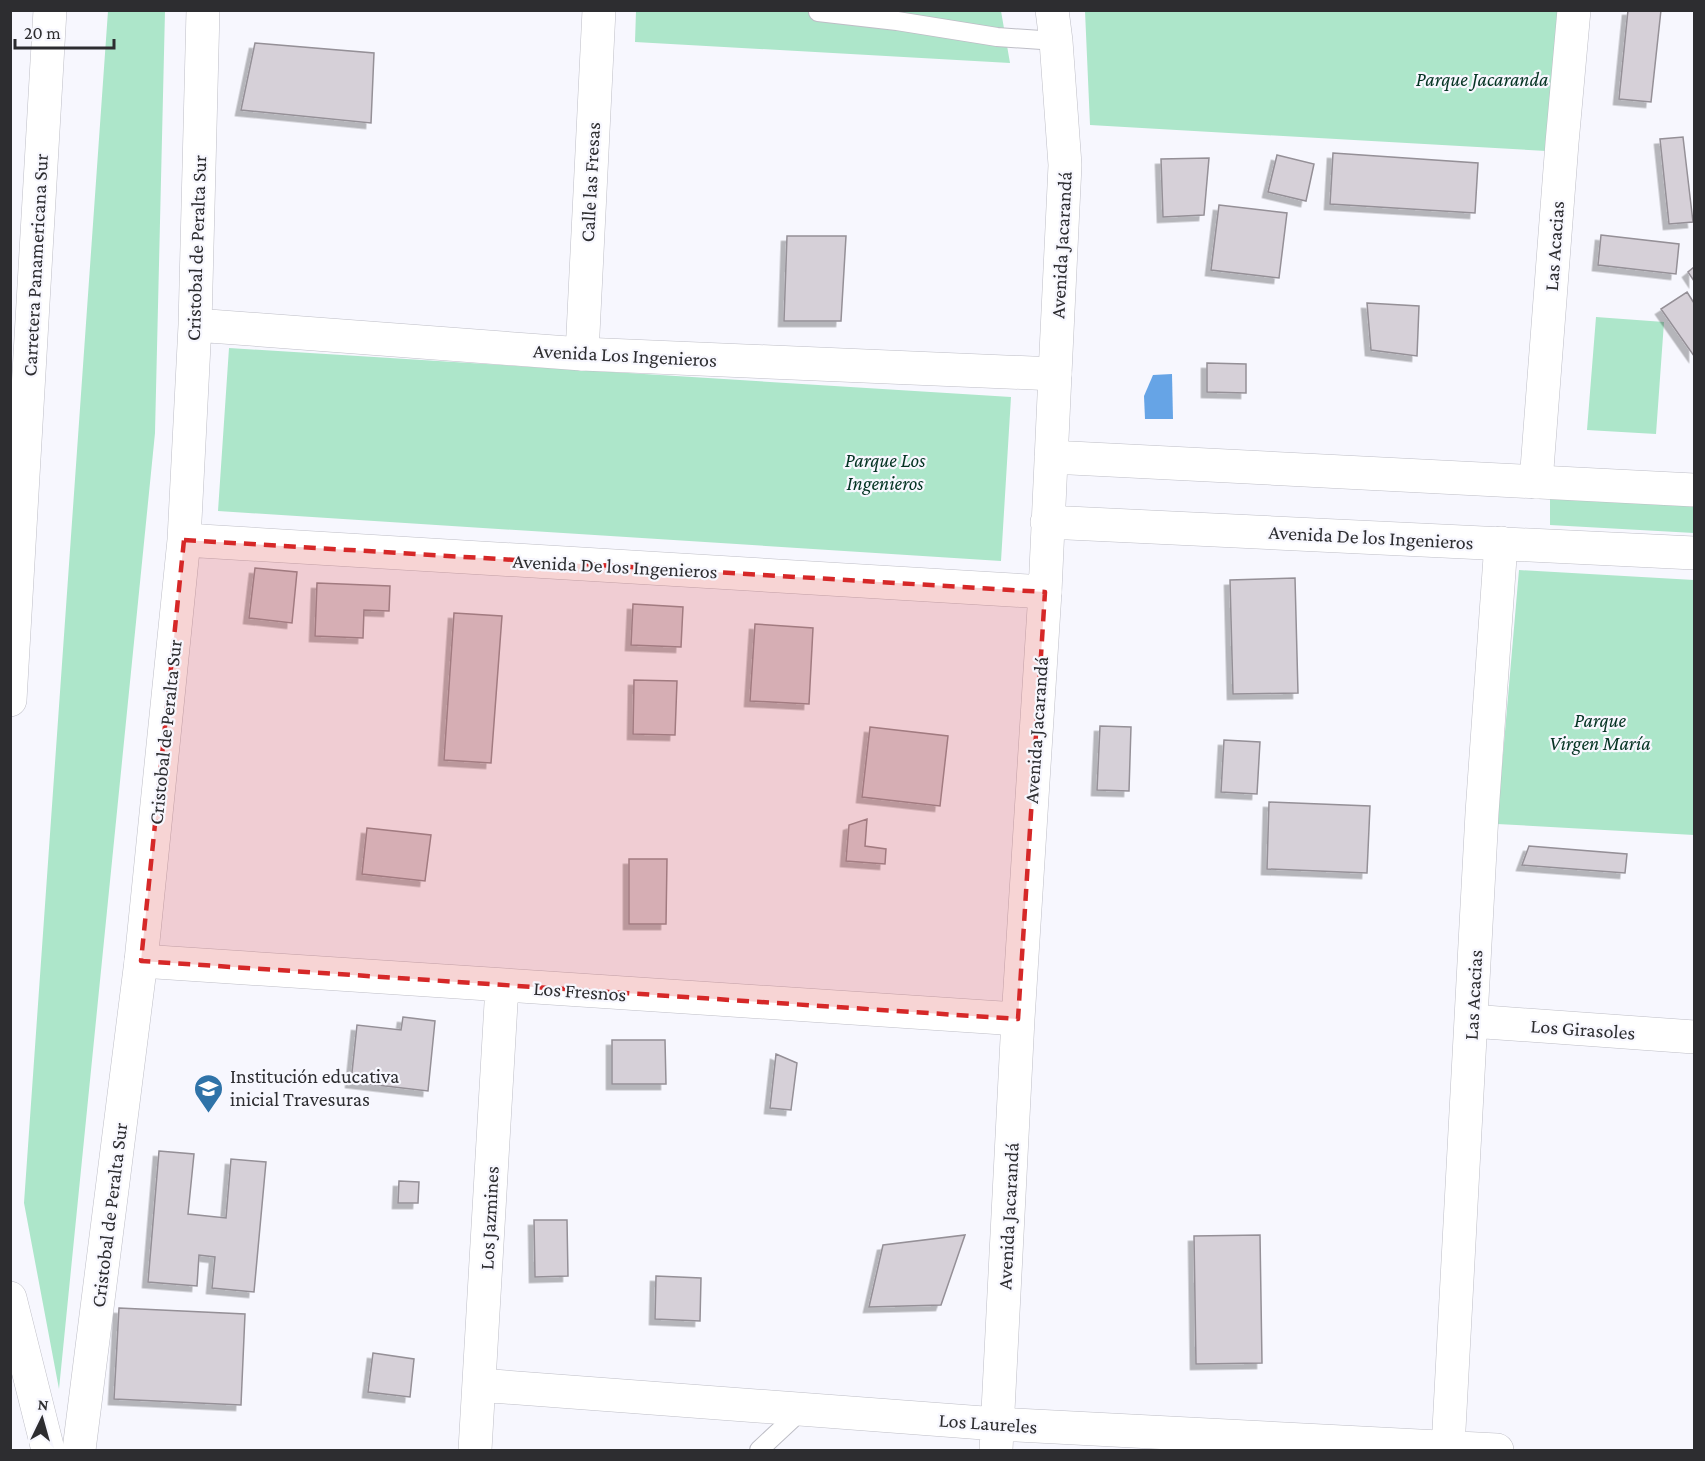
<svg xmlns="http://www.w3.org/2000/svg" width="1705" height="1461" font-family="'Crimson Pro',serif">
	<defs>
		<filter id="shadow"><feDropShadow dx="-5.5" dy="5.5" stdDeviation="0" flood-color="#0004"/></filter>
	</defs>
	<rect width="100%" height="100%" fill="#f7f7fe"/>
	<path fill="#ade6ca" d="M108,11H165L155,433L59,1389L24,1203Z
		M636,11H1001L1010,63L635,42Z
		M1085,11H1562L1546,151L1090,125Z
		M1596,317L1664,322L1656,434L1587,430Z
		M229,348L1011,397L1001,561L218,511Z
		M1550,497L1694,504V533L1550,525Z
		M1519,570L1694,580V835L1497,824Z"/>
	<path fill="#66a4e6" d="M1172,374L1173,419H1145L1144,396L1153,375Z"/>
	<path fill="#d6d0d8" stroke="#959097" stroke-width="1.5" filter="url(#shadow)" d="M1628,10H1661L1651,102L1619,99Z
		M255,43L374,53L371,123L241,110Z
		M1683,137L1693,222L1669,224L1660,139Z
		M1333,153L1478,163L1475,213L1330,204Z
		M1277,155L1314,164L1306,201L1268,192Z
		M1209,158L1204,215L1163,217L1161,159Z
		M1219,205L1287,213L1279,278L1211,270Z
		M1601,235L1679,244L1676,274L1598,265Z
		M787,236H846L841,321H784Z
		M1694,267V281L1688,272Z
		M1687,292L1694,303V356L1661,309Z
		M1367,303L1419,306L1417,356L1371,350Z
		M1207,363L1246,364V393L1207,392Z
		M255,568L297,572L292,623L249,618Z
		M1295,578L1298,693L1233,694L1230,580Z
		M317,583L390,586L389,611L364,610L363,638L315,636Z
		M633,604L683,607L681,647L631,645Z
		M454,613L502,616L491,763L444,760Z
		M755,624L813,628L809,704L750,701Z
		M634,680L677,681L675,735L633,734Z
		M1100,726L1131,727L1129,791L1097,790Z
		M870,727L948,736L940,806L862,797Z
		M1224,740L1260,742L1257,794L1221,792Z
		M1269,802L1370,806L1367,873L1267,869Z
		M867,819L865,846L886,849L885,864L846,861L849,825Z
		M367,828L431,835L425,881L362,874Z
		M1529,846L1627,854L1625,873L1522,865Z
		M629,859H667L666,924H629Z
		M403,1017L435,1021L428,1091L351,1082L357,1025L401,1030Z
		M612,1040H665L666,1084H612Z
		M776,1054L797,1063L791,1110L770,1108Z
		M159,1151L194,1154L188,1214L226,1218L231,1159L266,1162L254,1292L212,1288L215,1257L199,1255L197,1286L148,1282Z
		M399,1181L419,1182L418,1203H398Z
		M534,1220H567L568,1276L535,1277Z
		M965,1235L941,1305L869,1307L883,1245Z
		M1260,1235L1262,1363L1196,1364L1194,1236Z
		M656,1276L701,1278L700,1321L655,1319Z
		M119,1308L245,1314L241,1405L114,1399Z
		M373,1353L414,1359L410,1397L368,1392Z"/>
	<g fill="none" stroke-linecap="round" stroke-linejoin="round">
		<defs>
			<path id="service" d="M818,12L897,21L997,37L1056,41
				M759,1450L803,1409"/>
			<path id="minor" d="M1052,10L1056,41L1065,165L1055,374
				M582,354L599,10
				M1536,482L1562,143L1574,10
				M141,961L1018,1019
				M1471,1021L1694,1037
				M479,1385L997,1424L1497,1450
				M1448,1448L1482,813L1501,543
				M475,1450L502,986
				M996,1450L1018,1019L1045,592"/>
			<path id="tertiary" d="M1051,457L1694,490
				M1047,522L1694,553
				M184,540L1045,592L1055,374L582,354L195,325
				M79,1450L141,961L184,540L195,325L203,10"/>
			<path id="motorway" d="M10,700L50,10
				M10,1298L48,1450"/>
		</defs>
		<use href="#service" stroke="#bebec6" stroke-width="20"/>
		<use href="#minor" stroke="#bebec6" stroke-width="34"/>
		<use href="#tertiary" stroke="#bebec6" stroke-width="34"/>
		<use href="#motorway" stroke="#bebec6" stroke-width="34"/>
		<use href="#service" stroke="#fff" stroke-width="18"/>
		<use href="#minor" stroke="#fff" stroke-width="33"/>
		<use href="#tertiary" stroke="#fff" stroke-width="33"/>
		<use href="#motorway" stroke="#fff" stroke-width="33"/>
	</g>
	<path fill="#d62828" fill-opacity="0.2" stroke="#d62828" stroke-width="4.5" stroke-dasharray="12 8" stroke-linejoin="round" d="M184,540L1045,592L1018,1019L141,961Z"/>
	<defs>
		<symbol id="school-pin" viewBox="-11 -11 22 30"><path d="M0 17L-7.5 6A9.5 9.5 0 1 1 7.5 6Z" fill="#2f73a8" stroke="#f7f7fe"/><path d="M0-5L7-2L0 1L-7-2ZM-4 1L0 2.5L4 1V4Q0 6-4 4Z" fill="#fff"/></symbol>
	</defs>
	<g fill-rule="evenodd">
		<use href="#school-pin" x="192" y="1072" width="33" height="45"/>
	</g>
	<g text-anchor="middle" stroke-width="4.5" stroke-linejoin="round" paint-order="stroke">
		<g font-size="20" font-style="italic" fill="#043322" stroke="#f7f7fe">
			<text x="1482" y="86">Parque Jacaranda</text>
			<text x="885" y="467">Parque Los<tspan x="885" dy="23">Ingenieros</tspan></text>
			<text x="1600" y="727">Parque<tspan x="1600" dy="23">Virgen María</tspan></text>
		</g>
		<g font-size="20" fill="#2d2d30" stroke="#f7f7fe">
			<text transform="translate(590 182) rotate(-87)" y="7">Calle las Fresas</text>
			<text transform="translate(1061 245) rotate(-87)" y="7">Avenida Jacarandá</text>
			<text transform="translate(1554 246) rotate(-86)" y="7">Las Acacias</text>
			<text transform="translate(196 248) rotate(-88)" y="7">Cristobal de Peralta Sur</text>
			<text transform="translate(35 265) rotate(-87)" y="7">Carretera Panamericana Sur</text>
			<text transform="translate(625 355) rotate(3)" y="7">Avenida Los Ingenieros</text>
			<text transform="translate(1371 537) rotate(3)" y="7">Avenida De los Ingenieros</text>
			<text transform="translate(615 566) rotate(3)" y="7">Avenida De los Ingenieros</text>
			<text transform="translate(1036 730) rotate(-86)" y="7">Avenida Jacarandá</text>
			<text transform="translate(165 732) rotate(-84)" y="7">Cristobal de Peralta Sur</text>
			<text transform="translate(580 991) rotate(4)" y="7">Los Fresnos</text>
			<text transform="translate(1473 995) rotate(-87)" y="7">Las Acacias</text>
			<text transform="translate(1583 1029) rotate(4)" y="7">Los Girasoles</text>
			<text transform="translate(109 1215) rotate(-83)" y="7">Cristobal de Peralta Sur</text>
			<text transform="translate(1008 1216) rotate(-87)" y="7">Avenida Jacarandá</text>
			<text transform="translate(489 1218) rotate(-87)" y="7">Los Jazmines</text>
			<text transform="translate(988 1423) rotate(4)" y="7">Los Laureles</text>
		</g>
		<g font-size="20" fill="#2d2d30" stroke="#f7f7fe" text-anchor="start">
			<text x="230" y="1083">Institución educativa<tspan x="230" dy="23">inicial Travesuras</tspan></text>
		</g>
	</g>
	<rect width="1705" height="1461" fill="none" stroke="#2d2d30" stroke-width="24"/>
	<g transform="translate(42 1419) rotate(5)" stroke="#f7f7fe" stroke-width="4.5" paint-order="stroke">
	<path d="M0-4.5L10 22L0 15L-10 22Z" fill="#2d2d30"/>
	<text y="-9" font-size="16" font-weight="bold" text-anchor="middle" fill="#2d2d30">N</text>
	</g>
	<path d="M15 39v9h99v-9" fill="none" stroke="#2d2d30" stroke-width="3"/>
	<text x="24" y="39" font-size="18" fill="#2d2d30" stroke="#f7f7fe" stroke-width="4.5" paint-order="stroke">20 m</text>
</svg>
